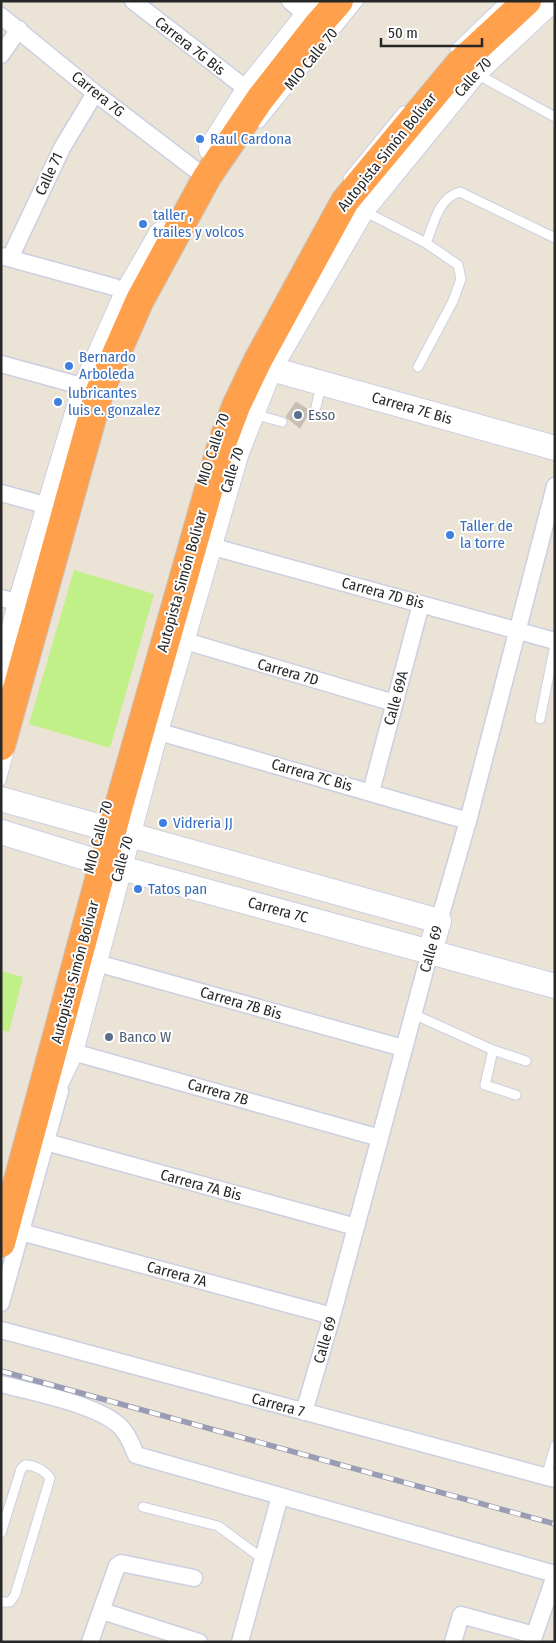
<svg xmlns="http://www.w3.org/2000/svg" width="556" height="1643" font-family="'Fira Sans Condensed',sans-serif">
	<rect width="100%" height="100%" fill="#ebe3d6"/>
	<path fill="#c0f087" d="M74,570L154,594L110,748L29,724Z
		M1,971L23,977L9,1032L1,1030Z"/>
	<path fill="#c6c0b6" stroke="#c6bfb0" d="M296,402L310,411L300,428L286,417Z"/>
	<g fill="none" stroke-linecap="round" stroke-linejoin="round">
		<defs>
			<path id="lane" d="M455,49L505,1
				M475,73L555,117
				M260,123L359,1
				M348,178L403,111
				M362,210L426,243L458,265L461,279L453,301L418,367
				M426,243C434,224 438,198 460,192L555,238
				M316,407L321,385
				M254,414L282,422
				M540,719L555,645
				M1,781L11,745
				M413,1014L493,1050L526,1061
				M493,1050L485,1085L516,1095
				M546,1477L555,1446
				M143,1507L218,1526L263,1559
				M1,1533L21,1469L25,1465C33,1464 45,1471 50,1478L49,1482L15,1595L10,1602H1"/>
			<path id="street" d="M133,1L248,90
				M290,1L306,15
				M1,16L95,93L197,171
				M1,55L19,29
				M1,256L114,287L127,293
				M10,258L62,148L95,93
				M1,364L85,387
				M1,493L48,506
				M210,546L555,641
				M1,598L20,603
				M182,640L394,703
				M156,731L468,821
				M371,792L421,604
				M439,921L468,821L555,486
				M86,960L403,1048
				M62,1049L380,1138
				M46,1142L356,1227
				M21,1232L332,1316
				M1,1303L60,1091
				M1,1330L555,1479
				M1,1384C31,1392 107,1406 124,1431C129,1438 133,1447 136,1455L555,1574
				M304,1412L332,1316L430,952
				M102,1611L199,1642
				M90,1642L117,1566L121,1563L194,1578
				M240,1642L280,1496
				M453,1642L461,1615L534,1635
				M532,1642L555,1576"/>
			<path id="secondary" d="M211,149L248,90L319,1
				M271,366L282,372L555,448
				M1,677L20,603L85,387L127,293L161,234
				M1,799L439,921L430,952
				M1,832L92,860L555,986
				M47,1102L71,1052L156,731L237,452L271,366L362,210L474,73L551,1"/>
			<path id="highway" d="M1,746L99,393L140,300L207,177L260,99L318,25L339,1
				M1,1243L119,805L221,446L236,406L258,360L345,201L460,63L527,1"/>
		</defs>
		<use href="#lane" stroke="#cbcfe2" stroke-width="11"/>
		<use href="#street" stroke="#cbcfe2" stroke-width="19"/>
		<use href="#secondary" stroke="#cbcfe2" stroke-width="26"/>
		<use href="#highway" stroke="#c7c7c7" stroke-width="30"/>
		<use href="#lane" stroke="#fff" stroke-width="9"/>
		<use href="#street" stroke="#fff" stroke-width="16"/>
		<use href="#secondary" stroke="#fff" stroke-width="24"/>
		<use href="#highway" stroke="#ffa04d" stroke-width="28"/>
		<defs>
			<path id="rail" d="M1,1371L555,1524"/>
		</defs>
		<use href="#rail" stroke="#999cb3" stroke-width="5.5"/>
		<use href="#rail" stroke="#fff" stroke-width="4" stroke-dasharray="11" stroke-linecap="butt"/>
	</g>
	<g fill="#3f7fe0" stroke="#fff" stroke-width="2">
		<circle cx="200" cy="139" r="5"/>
		<circle cx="143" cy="224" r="5"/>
		<circle cx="69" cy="366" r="5"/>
		<circle cx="58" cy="402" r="5"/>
		<circle cx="450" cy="535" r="5"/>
		<circle cx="163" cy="823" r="5"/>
		<circle cx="138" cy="889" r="5"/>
	</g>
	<g fill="#5c6f8a" stroke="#fff" stroke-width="2">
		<circle cx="298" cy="415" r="5"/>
		<circle cx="109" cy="1037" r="5"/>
	</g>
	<g text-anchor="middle" stroke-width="4" stroke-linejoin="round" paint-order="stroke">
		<g font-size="15" fill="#272727" stroke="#fff">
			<text transform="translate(190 46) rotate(38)" y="5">Carrera 7G Bis</text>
			<text transform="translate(311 59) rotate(-51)" y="5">MIO Calle 70</text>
			<text transform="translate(473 77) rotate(-48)" y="5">Calle 70</text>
			<text transform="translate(98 94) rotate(39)" y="5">Carrera 7G</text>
			<text transform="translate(387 152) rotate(-51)" y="5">Autopista Simón Bolívar</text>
			<text transform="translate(49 174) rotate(-65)" y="5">Calle 71</text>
			<text transform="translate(412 408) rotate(16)" y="5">Carrera 7E Bis</text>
			<text transform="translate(213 449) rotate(-72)" y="5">MIO Calle 70</text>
			<text transform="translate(232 470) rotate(-73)" y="5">Calle 70</text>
			<text transform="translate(182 581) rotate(-74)" y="5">Autopista Simón Bolívar</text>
			<text transform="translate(383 593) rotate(15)" y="5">Carrera 7D Bis</text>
			<text transform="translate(288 672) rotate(16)" y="5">Carrera 7D</text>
			<text transform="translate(396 698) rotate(-75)" y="5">Calle 69A</text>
			<text transform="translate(312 775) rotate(16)" y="5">Carrera 7C Bis</text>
			<text transform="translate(98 837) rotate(-75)" y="5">MIO Calle 70</text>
			<text transform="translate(122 859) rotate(-75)" y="5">Calle 70</text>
			<text transform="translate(278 910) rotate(15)" y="5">Carrera 7C</text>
			<text transform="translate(431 949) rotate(-74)" y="5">Calle 69</text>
			<text transform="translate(75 972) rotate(-75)" y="5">Autopista Simón Bolívar</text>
			<text transform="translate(241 1003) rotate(16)" y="5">Carrera 7B Bis</text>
			<text transform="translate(218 1092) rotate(16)" y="5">Carrera 7B</text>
			<text transform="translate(201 1185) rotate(15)" y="5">Carrera 7A Bis</text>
			<text transform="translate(177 1274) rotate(15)" y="5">Carrera 7A</text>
			<text transform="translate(325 1340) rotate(-74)" y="5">Calle 69</text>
			<text transform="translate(278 1405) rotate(15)" y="5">Carrera 7</text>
		</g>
		<g font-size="15" fill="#366cbe" stroke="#fff" text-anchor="start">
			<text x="210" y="144">Raul Cardona</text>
			<text x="153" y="220">taller ,<tspan x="153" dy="17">trailes y volcos</tspan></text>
			<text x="79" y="362">Bernardo<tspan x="79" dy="17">Arboleda</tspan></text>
			<text x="68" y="398">lubricantes<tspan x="68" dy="17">luis e. gonzalez</tspan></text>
			<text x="460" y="531">Taller de<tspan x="460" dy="17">la torre</tspan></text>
			<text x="173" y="828">Vidreria JJ</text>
			<text x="148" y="894">Tatos pan</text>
		</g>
		<g font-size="15" fill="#4e5e75" stroke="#fff" text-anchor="start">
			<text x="308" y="420">Esso</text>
			<text x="119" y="1042">Banco W</text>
		</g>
	</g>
	<rect width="556" height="1643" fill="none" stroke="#272727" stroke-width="5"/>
	<path d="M381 38v8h101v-8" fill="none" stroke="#272727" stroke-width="2.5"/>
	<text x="388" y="38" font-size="15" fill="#272727" stroke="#ffffff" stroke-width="4" paint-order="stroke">50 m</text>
</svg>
